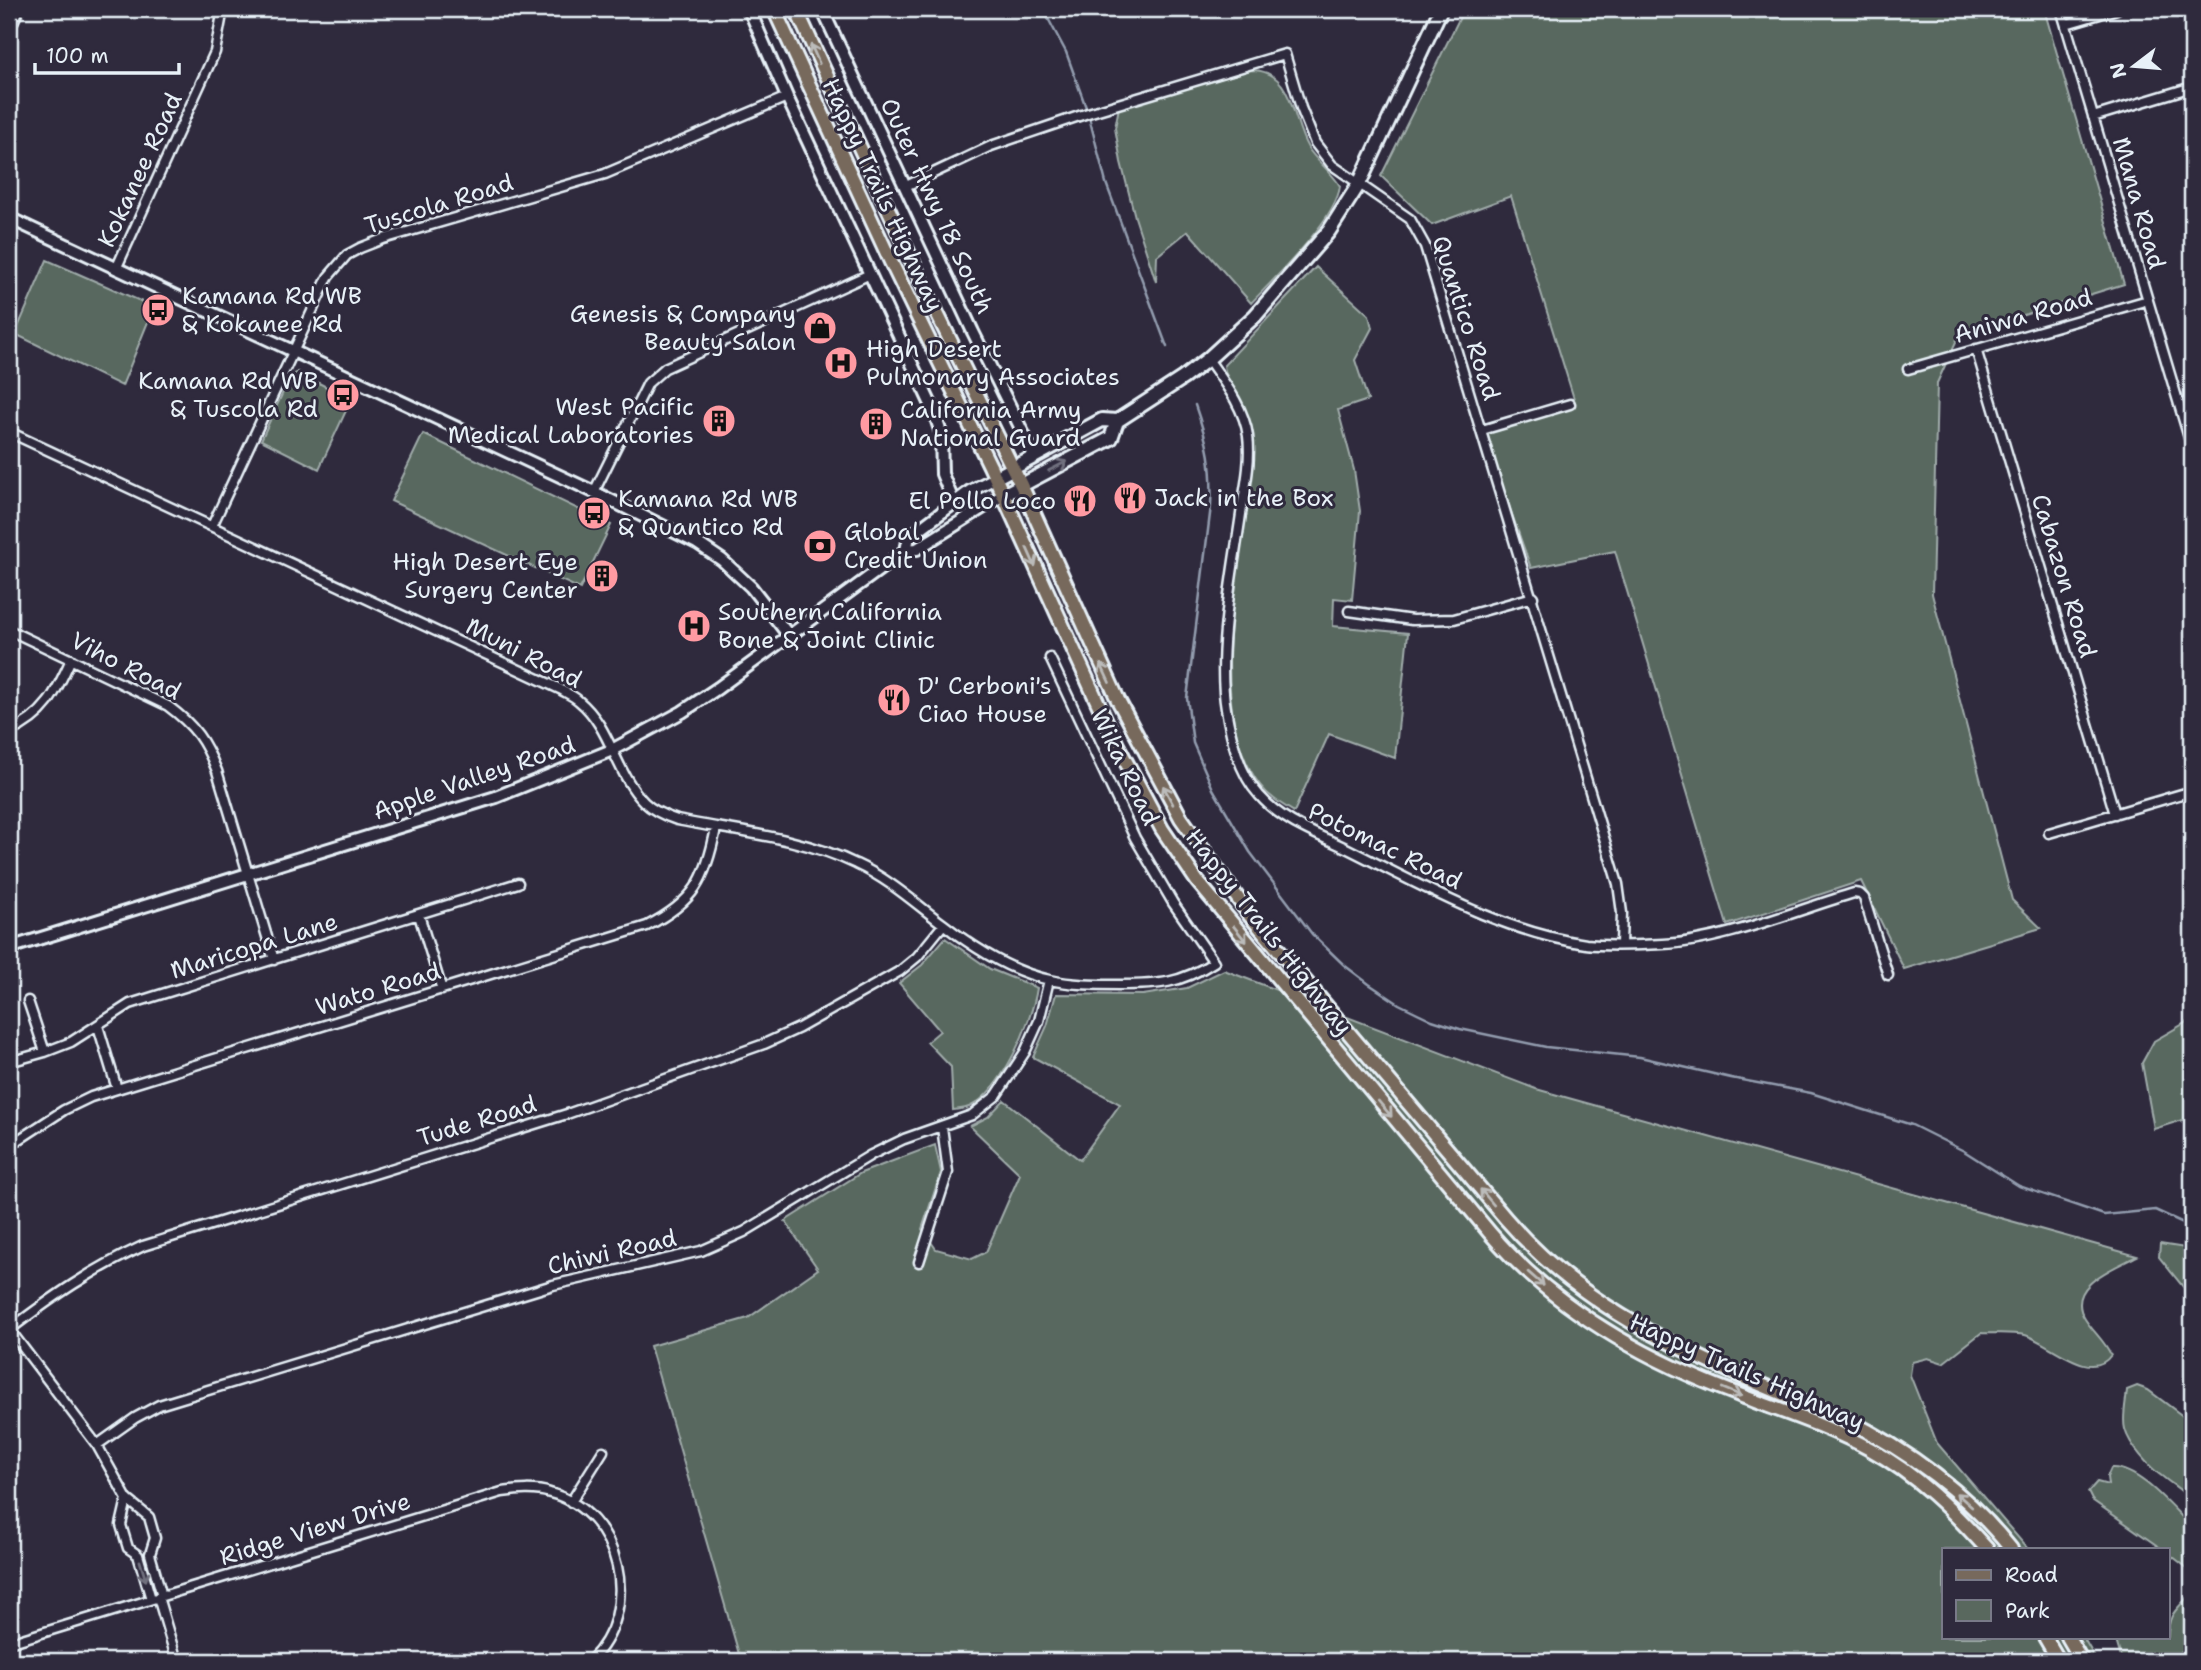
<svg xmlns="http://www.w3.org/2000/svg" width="2201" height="1670" font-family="'Shantell Sans',sans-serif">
	<rect width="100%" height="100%" fill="#2f2a3d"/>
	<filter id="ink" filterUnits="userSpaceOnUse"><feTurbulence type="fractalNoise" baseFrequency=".0143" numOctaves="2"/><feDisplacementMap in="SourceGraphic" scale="14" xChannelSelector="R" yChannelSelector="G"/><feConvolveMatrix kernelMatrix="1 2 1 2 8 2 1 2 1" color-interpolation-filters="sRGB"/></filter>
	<g filter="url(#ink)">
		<path fill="#59685e" stroke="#a0acab" stroke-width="2" d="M1464,9H2044L2124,284L1959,335L1937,383L1932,594L2012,900L2041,928L1904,969L1861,881L1727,925L1615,551L1531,568L1482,430L1575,402L1511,196L1432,225L1381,176Z
			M1251,70C1294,70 1291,119 1308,148C1317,162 1332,172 1340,186C1337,218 1274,279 1251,303L1188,231L1157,256L1156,282L1135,217L1121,162L1115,128L1119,107Z
			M47,260L154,307L122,386L15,334Z
			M1316,267L1369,315L1372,328L1355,360L1368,400L1338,410L1354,470L1360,511L1352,600L1334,598L1333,626L1408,633L1395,758L1329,734L1294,812C1281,804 1269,797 1260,785C1202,710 1241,551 1254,463C1253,443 1251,424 1244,406C1238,393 1225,379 1224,365Z
			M298,372L351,400L319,469L261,440L290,377Z
			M423,434L611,525L580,589L391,501Z
			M945,938L990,969L1037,988C1032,1022 1002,1092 969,1107C965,1109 958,1109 953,1110L951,1067L927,1042L940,1031L899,983L922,965Z
			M1224,970L1536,1089L2137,1256C2114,1268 2064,1286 2085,1319C2093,1332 2105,1341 2111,1355C2091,1384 2049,1342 2025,1335C2011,1332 1995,1334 1981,1333L1943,1363L1928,1358L1912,1362L1910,1375L1937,1443L2028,1549H1944V1637H2083L2097,1661H741L650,1346L748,1318L818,1269L785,1221L861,1173L935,1145L941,1172L922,1229L936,1249L972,1259L986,1252L1020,1174L970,1126L988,1117L1004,1100L1080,1160L1120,1104L1033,1057L1047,1026L1056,994L1143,995L1187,988Z
			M2192,1019V1117L2154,1129L2142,1063L2154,1041Z
			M2160,1244L2192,1249V1298L2159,1257Z
			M2137,1386L2148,1390L2192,1423V1502C2184,1491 2174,1486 2163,1477C2150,1468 2129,1445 2125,1429C2122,1418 2126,1402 2127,1390Z
			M2111,1468C2137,1466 2170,1505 2187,1522H2192V1582L2186,1567L2168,1553V1549H2162L2092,1500L2088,1492L2097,1482L2108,1485L2107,1477Z
			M2192,1592V1656L2188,1661H2122L2115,1637H2168C2168,1611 2178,1610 2192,1592Z"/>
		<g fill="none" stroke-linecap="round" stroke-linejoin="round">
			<path stroke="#939daf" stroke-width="2.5" d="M1043,9L1066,52L1088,113L1106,183L1167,347
				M1195,405C1208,442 1213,467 1211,506L1187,698L1193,743L1213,789L1250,852L1312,934L1344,965L1369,984L1399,1004L1432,1020L1460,1029L1546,1047L1640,1057L1731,1078L1811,1093L1912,1125L1964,1151L2019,1186L2104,1215L2155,1210L2192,1227"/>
			<defs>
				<path id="minor" d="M2061,9L2192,448
					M2066,24L2117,9
					M9,31L19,9
					M2093,117L2192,87
					M906,186L991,146L1088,113L1285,54L1301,108L1315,143L1332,165L1410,219L1425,246L1618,884L1622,913L1621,945
					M116,269L215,52L223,9
					M1976,349L2115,814
					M1208,359C1224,382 1244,407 1248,436C1251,459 1246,484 1242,507C1234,567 1216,650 1226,709C1231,738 1239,773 1259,795C1283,823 1320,835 1352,851C1426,888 1503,932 1586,944C1611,947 1638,945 1663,944C1721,942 1797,910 1854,893L1860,894L1864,898L1888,975
					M1908,369L2148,300
					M1482,430L1570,404
					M9,432L560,689C566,693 574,696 579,701C611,727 615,773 644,802C653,811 665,816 677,820C737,832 801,837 856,864C889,879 915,903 943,924C974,948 1011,972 1050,980C1072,985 1096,985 1119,985C1158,985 1180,984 1214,962L1173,903L1135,838L1050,658
					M594,492L648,383L665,368L870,274
					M212,526L328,277L347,255L360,248L383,239L605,174L787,97
					M1349,611L1412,620L1454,619L1533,597
					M9,630L168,706C195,726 205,741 217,771L274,960
					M9,732C45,716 56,693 71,659
					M2049,833L2192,791
					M419,915L442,990
					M28,1001L45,1052
					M98,1026L117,1089
					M9,1062L45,1052L71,1042L130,1004L518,883
					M9,1146L64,1110L91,1097L647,926C694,902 706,880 716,828
					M919,1262L948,1172L942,1127
					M9,1329L97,1445L127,1499L149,1517L155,1538L150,1554L162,1596
					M9,1330C54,1296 91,1270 143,1246L567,1114L764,1044L799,1028L900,971L917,957L943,925
					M97,1445L135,1418L159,1405L553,1285L701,1251L744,1232L871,1155L904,1139L972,1115L996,1096L1025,1052L1039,1021L1049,980
					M127,1499L121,1525L128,1548L138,1555L151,1599
					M571,1502L603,1451
					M158,1597L177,1661
					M9,1643L502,1492C518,1490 534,1488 550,1493C622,1512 643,1611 590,1661"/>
				<path id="tertiary" d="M749,9L787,97L933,409L941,433L942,474L954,503
					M822,9L973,332L1035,457
					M9,218L594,492L697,543L722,560L751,587L790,637
					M906,550L909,537L970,491L995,478
					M9,948L496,797L612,750L682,712L718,688L906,550L917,549L1003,495"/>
				<path id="secondary" d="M995,478L1102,420L1117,421L1183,378L1208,359L1255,316L1329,231L1359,184L1441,9
					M1003,495L1111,438L1117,421"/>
				<path id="primary" d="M774,9L891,262L990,466L1117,745L1162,829L1197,881L1490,1233C1555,1309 1644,1359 1737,1394C1782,1412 1828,1426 1870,1449C1916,1474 1953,1511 1987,1549
					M796,9L927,293L1021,485L1118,700L1181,818L1251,917L1506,1219C1550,1270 1606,1310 1665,1340C1703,1360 1742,1377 1781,1393C1802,1402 1824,1409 1845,1419C1907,1450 1968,1494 2011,1549
					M2045,1637L2059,1661
					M2068,1637L2082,1661"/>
			</defs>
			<use href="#minor" stroke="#e8f1f8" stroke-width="13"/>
			<use href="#tertiary" stroke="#e8f1f8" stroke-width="16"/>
			<use href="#secondary" stroke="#e8f1f8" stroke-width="18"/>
			<use href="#primary" stroke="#e8f1f8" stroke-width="18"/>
			<use href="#minor" stroke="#2f2a3d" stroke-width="8"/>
			<use href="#tertiary" stroke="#2f2a3d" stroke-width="10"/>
			<use href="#secondary" stroke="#2f2a3d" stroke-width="12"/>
			<use href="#primary" stroke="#77695c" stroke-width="12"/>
		</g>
		<defs><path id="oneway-shaft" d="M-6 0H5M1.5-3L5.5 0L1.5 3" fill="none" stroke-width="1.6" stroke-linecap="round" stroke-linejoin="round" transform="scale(1.75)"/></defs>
		<g stroke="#bbbbba">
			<use href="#oneway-shaft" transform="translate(815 54) rotate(-114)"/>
			<use href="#oneway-shaft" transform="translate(1031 557) rotate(66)"/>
			<use href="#oneway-shaft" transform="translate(1105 673) rotate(-115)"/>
			<use href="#oneway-shaft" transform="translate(1168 795) rotate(-118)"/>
			<use href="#oneway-shaft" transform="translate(1240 934) rotate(51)"/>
			<use href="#oneway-shaft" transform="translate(1385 1109) rotate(50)"/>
			<use href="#oneway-shaft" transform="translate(1487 1197) rotate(-130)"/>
			<use href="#oneway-shaft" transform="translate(1536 1279) rotate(41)"/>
			<use href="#oneway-shaft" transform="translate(1732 1392) rotate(22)"/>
			<use href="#oneway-shaft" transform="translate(1964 1500) rotate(-138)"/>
		</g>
		<g stroke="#70707e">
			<use href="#oneway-shaft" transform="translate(1058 466) rotate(-27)"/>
			<use href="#oneway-shaft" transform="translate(143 1571) rotate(73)"/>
		</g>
	</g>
	<defs>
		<symbol id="bus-disc" viewBox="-11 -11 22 22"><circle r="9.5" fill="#ff9aa2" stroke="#2f2a3d"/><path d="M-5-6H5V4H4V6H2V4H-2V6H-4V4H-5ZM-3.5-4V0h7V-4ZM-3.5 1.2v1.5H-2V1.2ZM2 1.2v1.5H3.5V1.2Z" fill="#111"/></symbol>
		<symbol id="shop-disc" viewBox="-11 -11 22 22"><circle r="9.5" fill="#ff9aa2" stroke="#2f2a3d"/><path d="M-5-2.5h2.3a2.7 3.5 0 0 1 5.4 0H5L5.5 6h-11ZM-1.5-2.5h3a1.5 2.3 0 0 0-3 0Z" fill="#111"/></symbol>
		<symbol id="hospital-disc" viewBox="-11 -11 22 22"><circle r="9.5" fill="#ff9aa2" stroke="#2f2a3d"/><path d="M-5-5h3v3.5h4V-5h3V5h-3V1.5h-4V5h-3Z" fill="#111"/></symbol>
		<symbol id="building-disc" viewBox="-11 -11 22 22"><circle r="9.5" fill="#ff9aa2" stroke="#2f2a3d"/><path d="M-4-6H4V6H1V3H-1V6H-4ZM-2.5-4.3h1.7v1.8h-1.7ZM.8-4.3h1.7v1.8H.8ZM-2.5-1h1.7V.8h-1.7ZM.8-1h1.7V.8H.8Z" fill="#111"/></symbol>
		<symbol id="restaurant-disc" viewBox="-11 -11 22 22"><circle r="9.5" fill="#ff9aa2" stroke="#2f2a3d"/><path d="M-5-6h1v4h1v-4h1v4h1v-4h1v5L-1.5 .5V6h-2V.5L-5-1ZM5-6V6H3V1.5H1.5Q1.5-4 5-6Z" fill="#111"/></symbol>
		<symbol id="bank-disc" viewBox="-11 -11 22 22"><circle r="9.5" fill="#ff9aa2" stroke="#2f2a3d"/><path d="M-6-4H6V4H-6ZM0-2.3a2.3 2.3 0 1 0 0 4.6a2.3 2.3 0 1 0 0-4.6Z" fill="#111"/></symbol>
	</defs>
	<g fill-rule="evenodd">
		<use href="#bus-disc" x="139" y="291" width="38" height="38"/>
		<use href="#shop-disc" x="801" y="309" width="38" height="38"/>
		<use href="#hospital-disc" x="822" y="344" width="38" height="38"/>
		<use href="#bus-disc" x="324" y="376" width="38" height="38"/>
		<use href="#building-disc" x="700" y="402" width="38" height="38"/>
		<use href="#building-disc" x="857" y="405" width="38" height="38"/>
		<use href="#restaurant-disc" x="1111" y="479" width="38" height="38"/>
		<use href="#restaurant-disc" x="1061" y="482" width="38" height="38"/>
		<use href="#bus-disc" x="575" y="494" width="38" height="38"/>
		<use href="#bank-disc" x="801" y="527" width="38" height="38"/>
		<use href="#building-disc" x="583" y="557" width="38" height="38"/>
		<use href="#hospital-disc" x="675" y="607" width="38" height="38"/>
		<use href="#restaurant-disc" x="875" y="681" width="38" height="38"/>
	</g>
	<g text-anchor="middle" stroke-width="6" stroke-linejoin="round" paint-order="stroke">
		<g font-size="24" fill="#e8f1f8" stroke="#2f2a3d">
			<text transform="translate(140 170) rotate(-65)" y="8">Kokanee Road</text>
			<text transform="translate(883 195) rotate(65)" y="8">Happy Trails Highway</text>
			<text transform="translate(2139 203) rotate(74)" y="8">Mana Road</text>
			<text transform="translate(439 204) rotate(-17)" y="8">Tuscola Road</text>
			<text transform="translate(937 206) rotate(65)" y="8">Outer Hwy 18 South</text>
			<text transform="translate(2023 316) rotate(-16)" y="8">Aniwa Road</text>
			<text transform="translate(1466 318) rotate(72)" y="8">Quantico Road</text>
			<text transform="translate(2064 576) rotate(73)" y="8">Cabazon Road</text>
			<text transform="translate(524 653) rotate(27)" y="8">Muni Road</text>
			<text transform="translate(126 666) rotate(27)" y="8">Viho Road</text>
			<text transform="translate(1125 767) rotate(64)" y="8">Wika Road</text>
			<text transform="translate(474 778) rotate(-19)" y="8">Apple Valley Road</text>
			<text transform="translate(1385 846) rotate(26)" y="8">Potomac Road</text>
			<text transform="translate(1269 932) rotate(52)" y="8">Happy Trails Highway</text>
			<text transform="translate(254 946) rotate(-17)" y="8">Maricopa Lane</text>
			<text transform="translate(378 989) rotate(-17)" y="8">Wato Road</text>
			<text transform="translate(477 1121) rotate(-17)" y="8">Tude Road</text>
			<text transform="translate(612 1252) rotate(-13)" y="8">Chiwi Road</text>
			<text transform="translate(1747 1372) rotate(24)" y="8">Happy Trails Highway</text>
			<text transform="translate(315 1529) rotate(-17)" y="8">Ridge View Drive</text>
		</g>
		<g font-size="24" fill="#e8f1f8" stroke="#2f2a3d" text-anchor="start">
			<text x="182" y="304">Kamana Rd WB<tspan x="182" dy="28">&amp; Kokanee Rd</tspan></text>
			<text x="796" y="322" text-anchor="end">Genesis &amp; Company<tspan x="796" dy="28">Beauty Salon</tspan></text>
			<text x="866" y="357">High Desert<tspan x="866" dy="28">Pulmonary Associates</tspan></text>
			<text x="318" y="389" text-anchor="end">Kamana Rd WB<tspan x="318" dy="28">&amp; Tuscola Rd</tspan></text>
			<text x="694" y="415" text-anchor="end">West Pacific<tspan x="694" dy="28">Medical Laboratories</tspan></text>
			<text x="900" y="418">California Army<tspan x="900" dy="28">National Guard</tspan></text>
			<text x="1154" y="506">Jack in the Box</text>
			<text x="618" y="507">Kamana Rd WB<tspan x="618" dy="28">&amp; Quantico Rd</tspan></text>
			<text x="1056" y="509" text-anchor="end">El Pollo Loco</text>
			<text x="844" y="540">Global<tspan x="844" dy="28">Credit Union</tspan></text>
			<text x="578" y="570" text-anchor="end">High Desert Eye<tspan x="578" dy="28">Surgery Center</tspan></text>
			<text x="718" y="620">Southern California<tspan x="718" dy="28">Bone &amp; Joint Clinic</tspan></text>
			<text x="918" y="694">D' Cerboni's<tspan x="918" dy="28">Ciao House</tspan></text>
		</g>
	</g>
	<rect width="2201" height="1670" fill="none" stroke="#2f2a3d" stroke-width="35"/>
	<rect x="18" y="18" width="2166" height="1635" fill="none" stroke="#e8f1f8" stroke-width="2.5" filter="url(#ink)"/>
	<rect x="1942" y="1548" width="228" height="91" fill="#2f2a3d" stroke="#797a88" stroke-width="2"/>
	<rect x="1956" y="1570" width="35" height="10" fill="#77695c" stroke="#797a88" stroke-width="2"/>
	<text x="2005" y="1582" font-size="21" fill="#e8f1f8">Road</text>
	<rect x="1956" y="1600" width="35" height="21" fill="#59685e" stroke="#797a88" stroke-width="2"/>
	<text x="2005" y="1618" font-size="21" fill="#e8f1f8">Park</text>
	<g transform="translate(2134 66) rotate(254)" stroke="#2f2a3d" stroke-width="5" paint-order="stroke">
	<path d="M0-5L12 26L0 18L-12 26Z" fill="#e8f1f8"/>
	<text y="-10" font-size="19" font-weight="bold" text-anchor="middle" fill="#e8f1f8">N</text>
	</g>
	<path d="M35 63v10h144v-10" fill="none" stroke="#e8f1f8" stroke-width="3.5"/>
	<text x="46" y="63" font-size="21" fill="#e8f1f8" stroke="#2f2a3d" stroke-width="5" paint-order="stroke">100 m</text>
</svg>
